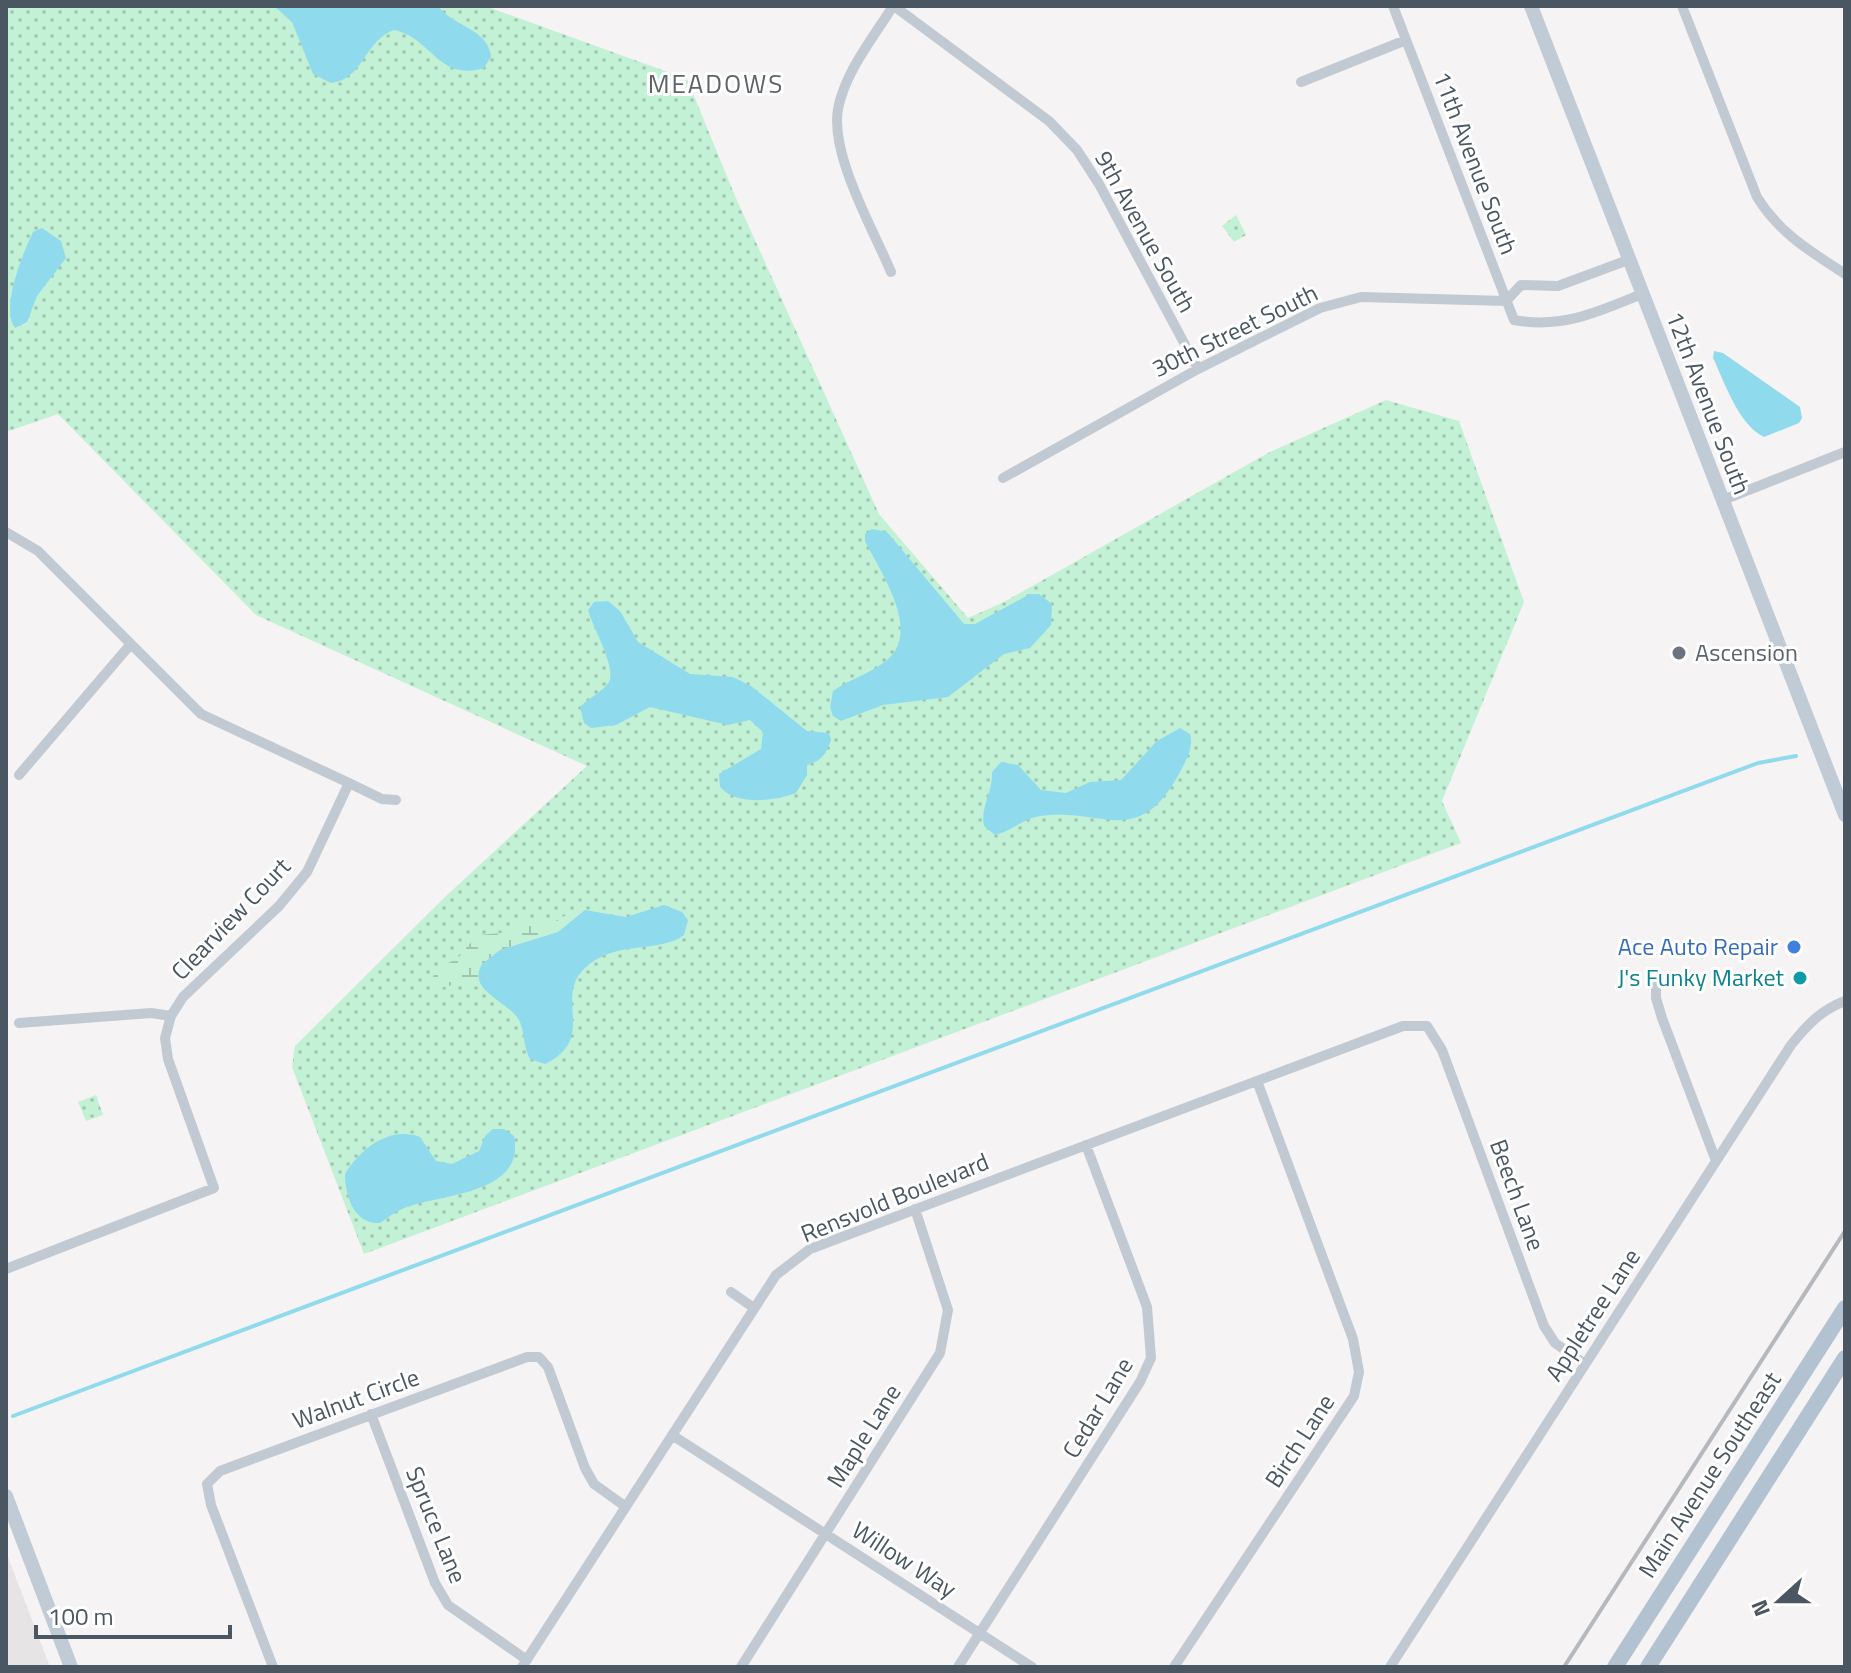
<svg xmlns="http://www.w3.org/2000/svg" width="1851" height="1673" font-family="'Titillium Web',sans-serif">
	<defs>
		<pattern id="grass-dots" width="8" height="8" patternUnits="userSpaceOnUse" patternTransform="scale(2)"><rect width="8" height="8" fill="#c3f1d5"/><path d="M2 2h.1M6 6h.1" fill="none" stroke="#a0c6b0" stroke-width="1.8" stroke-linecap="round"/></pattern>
		<pattern id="wetland-marsh" width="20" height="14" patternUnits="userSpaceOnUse" patternTransform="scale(2)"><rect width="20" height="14" fill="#c3f1d5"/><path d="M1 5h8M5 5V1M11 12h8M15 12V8" fill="none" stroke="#a0c6b0"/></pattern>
	</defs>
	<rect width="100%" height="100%" fill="#f5f3f3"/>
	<path fill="#e6e4e5" d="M6,1552L50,1667H6Z"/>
	<path fill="url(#grass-dots)" d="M6,6H485L687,79L735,196L879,514L968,618L1004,602L1268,453L1386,400L1459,421L1524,602L1442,801L1461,843L364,1254L292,1067L295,1046L446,896L587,766L256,615L58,414L6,432Z
		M1236,215L1246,235L1234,242L1222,226Z
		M96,1095L103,1115L86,1121L78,1102Z"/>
	<path fill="url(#wetland-marsh)" d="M575,910H585L558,932L500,950L478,980L483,989L467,982L439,988L431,981L436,970L459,957L477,935L502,933L522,919L552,923Z"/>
	<path fill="#90daee" d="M274,6H438C452,26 489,29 491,57L484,68C438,82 431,37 394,30C365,40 363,80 331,83L313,74L292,22Z
		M42,228L61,241L66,258L37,296L27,322L15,328C0,308 23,253 33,232Z
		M1714,351L1723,353L1800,407L1802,418L1799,423L1764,437C1738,424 1725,383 1713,358Z
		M872,529L887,532L964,624H975L1030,594H1039L1052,604L1051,625L1030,648L1004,654L948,697L883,705L841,721L833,716L830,707L833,691C851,678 876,672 891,656C919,626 878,568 865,541V534Z
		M608,601L620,611L638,642L690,674L733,677L751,686L807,731L829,733L831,740C826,754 822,761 807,765V775L796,793C774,801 737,806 720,787L719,774L761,749L763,732L750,720L728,725L650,707L616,725L591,728L584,723L580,707C588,698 603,692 609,682C617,668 592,626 588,610L594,602Z
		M1180,728L1190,734C1194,747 1186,761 1179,774C1137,850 1104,807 1040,816C1023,819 1011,831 995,835L984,826C980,807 993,792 992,772L1001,762L1018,765L1041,790L1066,793L1090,782L1121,780L1157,741Z
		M664,905L682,912L688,920L684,935C659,954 616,939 585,968C553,997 598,1039 545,1064L530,1059C523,1047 525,1034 520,1022C510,1001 466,992 482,964L500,950L558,932L585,910L626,917Z
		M493,1129H504L514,1136C526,1194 443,1194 407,1207C396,1211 389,1217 380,1223C354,1225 345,1195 345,1174C361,1148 390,1126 420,1137L436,1161L452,1164L479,1151L485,1136Z"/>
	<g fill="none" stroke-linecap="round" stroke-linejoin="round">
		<path stroke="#90daee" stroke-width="4" d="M13,1416L1758,763L1796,756"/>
		<path stroke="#c1cad2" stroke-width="10" d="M894,6L1049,121L1077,150L1099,184L1198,369
			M1393,6L1514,320C1562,329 1598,312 1642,294
			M1682,6L1757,197C1779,233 1810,251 1845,274
			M1301,82L1406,40
			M891,272C873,229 830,155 838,109C845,72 873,38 893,6
			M1003,478L1198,369L1320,308L1361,297L1506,301L1521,285L1558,286L1628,260
			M1723,500L1845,452
			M6,532L38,551L201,714L349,783L307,872L279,906L183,997L171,1016L165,1038L168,1059L214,1188L6,1269
			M19,775L130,645
			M349,783L382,799L396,800
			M1656,981V998L1662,1018L1716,1161
			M19,1023L151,1013L171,1016
			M731,1292L754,1308
			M371,1414L435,1583L448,1605L527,1660
			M672,1435L1032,1667
			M273,1667L211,1505L207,1484L220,1471L527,1357H539L548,1367L585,1468L594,1484L626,1507
			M522,1667L776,1275L810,1249L1403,1026H1427L1442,1050L1544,1326L1555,1343L1585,1364
			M741,1667L940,1353L948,1310L915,1209
			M958,1667L1140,1382L1151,1358L1147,1307L1086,1145
			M1174,1667L1354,1396L1359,1372L1353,1339L1257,1081
			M1390,1667L1791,1045C1807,1025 1821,1010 1845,1001"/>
		<path stroke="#c1cbd6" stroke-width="14" d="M1531,6L1845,815
			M6,1496L71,1667"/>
		<path stroke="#b3c2d1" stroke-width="16" d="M1615,1667L1845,1308
			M1648,1667L1845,1358"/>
		<path stroke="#b5b8bd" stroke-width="4" d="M1564,1667L1845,1231"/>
	</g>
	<circle fill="#6b7280" stroke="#fff" stroke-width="3" cx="1679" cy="653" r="8"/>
	<circle fill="#3f7fe0" stroke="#fff" stroke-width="3" cx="1794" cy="947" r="8"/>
	<circle fill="#0f9aa8" stroke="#fff" stroke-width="3" cx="1800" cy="978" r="8"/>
	<g text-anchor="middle" stroke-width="6" stroke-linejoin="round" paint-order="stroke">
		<g font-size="24" fill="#4a5661" stroke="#fff">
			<text transform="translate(1475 163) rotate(69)" y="8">11th Avenue South</text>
			<text transform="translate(1145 232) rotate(61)" y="8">9th Avenue South</text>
			<text transform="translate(1235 331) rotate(-26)" y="8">30th Street South</text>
			<text transform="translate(1708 403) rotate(69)" y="8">12th Avenue South</text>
			<text transform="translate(231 919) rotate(-46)" y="8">Clearview Court</text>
			<text transform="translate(1517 1195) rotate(70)" y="8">Beech Lane</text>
			<text transform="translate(895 1198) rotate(-22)" y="8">Rensvold Boulevard</text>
			<text transform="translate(1593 1315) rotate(-57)" y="8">Appletree Lane</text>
			<text transform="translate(356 1399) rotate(-20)" y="8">Walnut Circle</text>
			<text transform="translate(1098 1408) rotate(-59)" y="8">Cedar Lane</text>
			<text transform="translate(864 1436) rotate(-58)" y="8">Maple Lane</text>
			<text transform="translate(1300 1441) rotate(-57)" y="8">Birch Lane</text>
			<text transform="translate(1710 1475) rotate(-57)" y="8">Main Avenue Southeast</text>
			<text transform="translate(436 1525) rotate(68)" y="8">Spruce Lane</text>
			<text transform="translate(904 1560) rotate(33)" y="8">Willow Way</text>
		</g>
		<g font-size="24" fill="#5b616d" stroke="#fff" text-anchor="start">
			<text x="1695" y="661">Ascension</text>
		</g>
		<g font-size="24" fill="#366cbe" stroke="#fff" text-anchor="end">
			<text x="1778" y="955">Ace Auto Repair</text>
		</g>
		<g font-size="24" fill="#0d838f" stroke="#fff" text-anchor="end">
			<text x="1784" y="986">J's Funky Market</text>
		</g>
		<g font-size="26" letter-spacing="2" fill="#5f6368" stroke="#fff">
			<text x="716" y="93">MEADOWS</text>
		</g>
	</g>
	<rect width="1851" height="1673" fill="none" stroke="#4a5661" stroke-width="16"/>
	<g transform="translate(1779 1601) rotate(249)" stroke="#ffffff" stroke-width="6" paint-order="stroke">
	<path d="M0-6L14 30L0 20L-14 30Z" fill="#4a5661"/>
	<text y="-12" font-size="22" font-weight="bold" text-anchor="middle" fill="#4a5661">N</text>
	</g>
	<path d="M36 1625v12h194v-12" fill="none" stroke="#4a5661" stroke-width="4"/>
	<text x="48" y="1625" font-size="24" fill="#4a5661" stroke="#ffffff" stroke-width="6" paint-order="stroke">100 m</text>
</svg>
